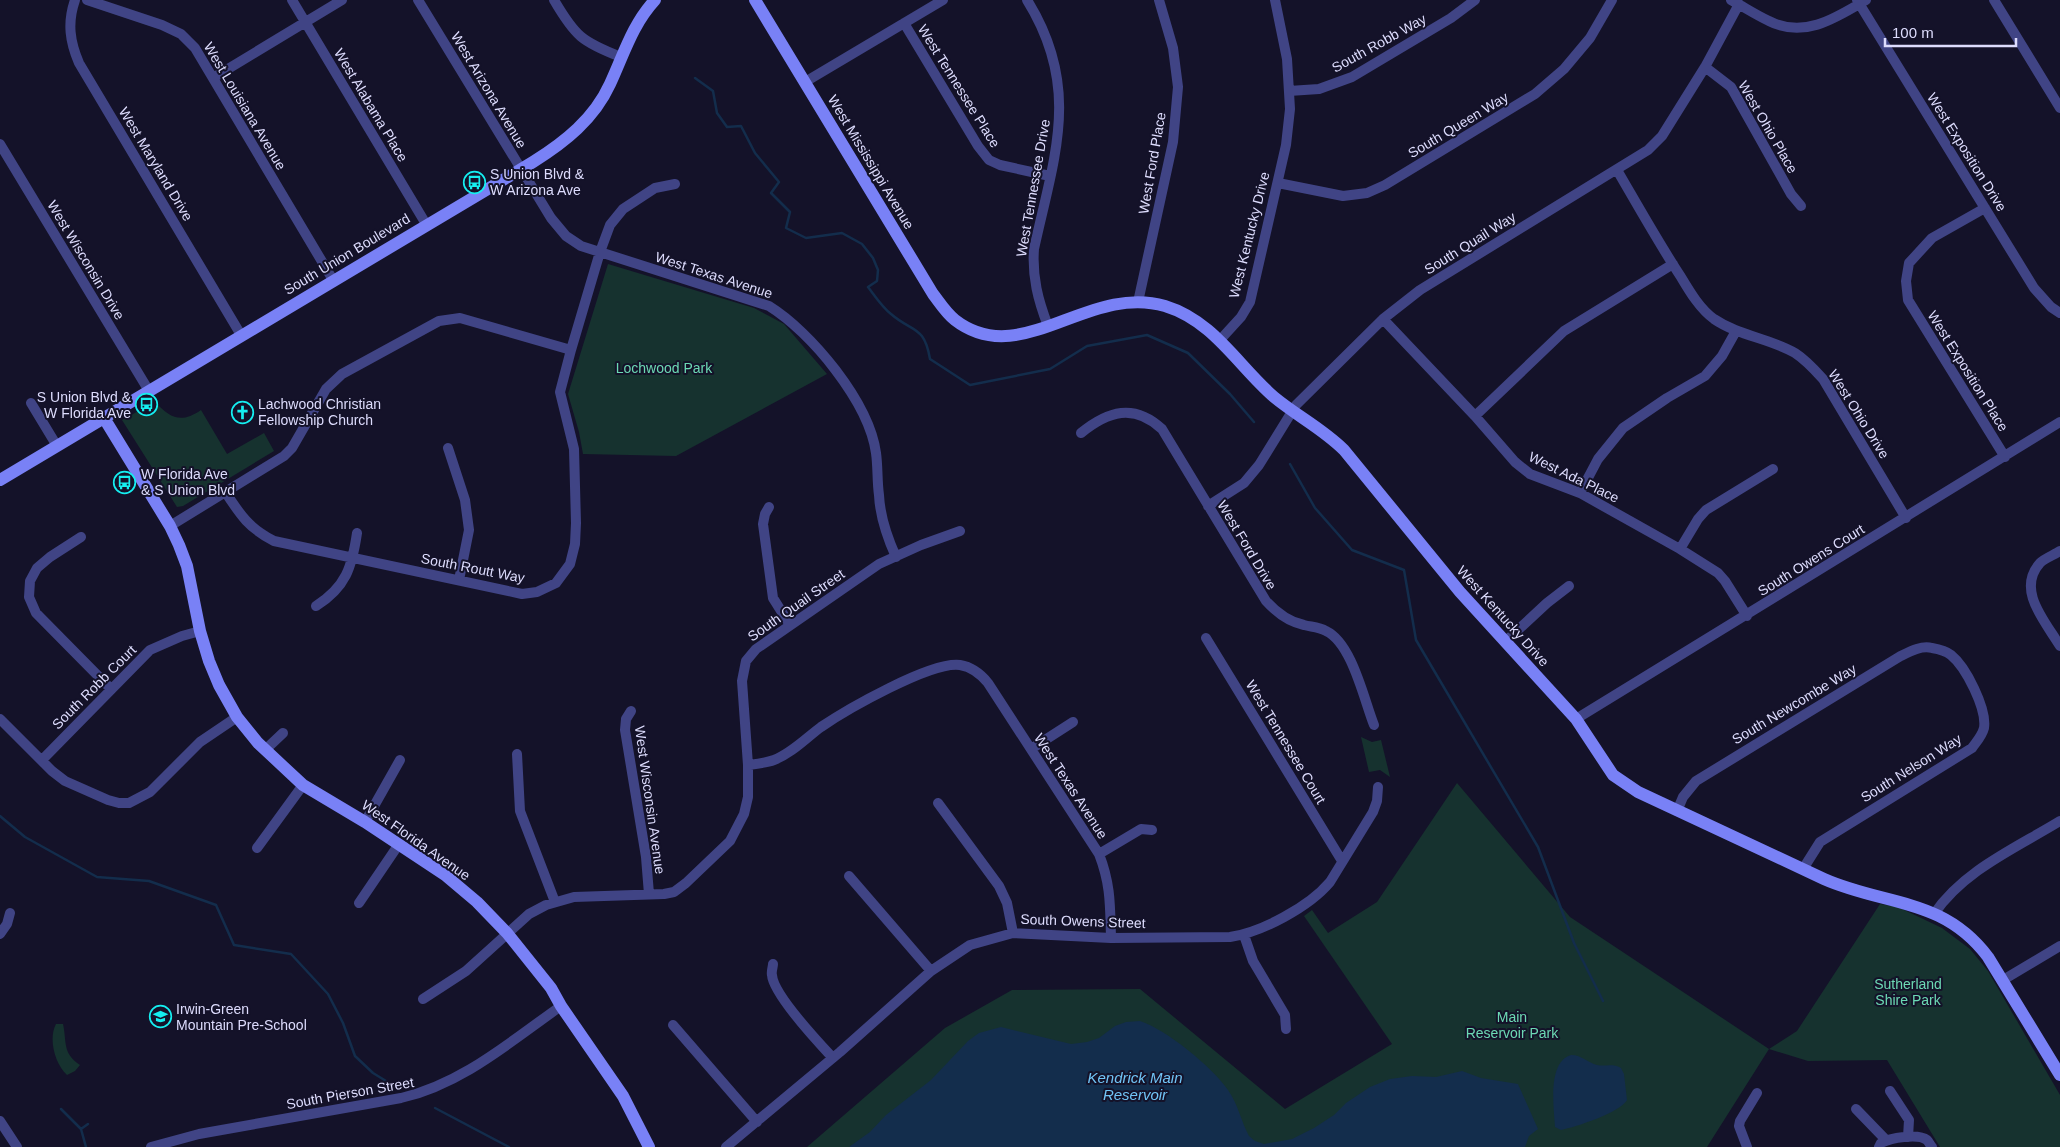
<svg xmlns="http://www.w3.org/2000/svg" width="2060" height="1147" font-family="Helvetica,sans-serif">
	<rect width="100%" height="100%" fill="#141229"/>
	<path fill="#16322f" d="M608,264L754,308L784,324L827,374L676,456L583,454L579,432L568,394Z
		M155,402C170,418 181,424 201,410L227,454L264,433L274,451L183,506L177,507L122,420Z
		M1361,737L1372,742L1381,740L1390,777L1380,770L1369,772Z
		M1457,783L1570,917L1769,1049L1797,1031L1880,904L1898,907L1942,928L1970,949L1988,971L2060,1095V1147H1940L1887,1060L1808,1061L1769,1049L1707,1147H807L945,1028L1012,990L1140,989L1285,1109L1392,1044L1304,916L1312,910L1328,933L1377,902Z
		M56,1024H63C67,1042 62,1053 80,1065L75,1071L67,1075C55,1064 48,1039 56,1024Z"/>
	<path fill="#132d4c" d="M1140,1021C1167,1030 1212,1067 1228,1090C1238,1104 1241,1121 1249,1136L1255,1141L1264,1144L1292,1139L1314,1128L1334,1115L1346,1103L1370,1087L1390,1079L1412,1076L1436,1077L1462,1071L1481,1078L1518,1084L1538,1129L1529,1136L1525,1147H849L870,1132L886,1115L931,1080L968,1041L979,1033L1001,1027L1071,1044L1087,1042L1099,1038L1115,1026L1126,1022Z
		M1571,1055C1582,1055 1588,1063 1597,1065C1605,1067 1612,1063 1621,1068L1624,1074L1627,1100C1621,1112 1576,1127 1561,1130L1555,1127C1554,1108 1547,1062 1571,1055Z"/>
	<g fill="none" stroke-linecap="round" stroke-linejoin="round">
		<path stroke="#132d4c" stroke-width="2.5" d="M695,78L713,91L717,113L727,127L741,126L755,153L779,182L771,193L790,212L786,228L806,238L842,233L862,244L873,258L878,270L877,281L868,287C875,296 882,307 891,314C913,333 924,325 930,359L970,385L1050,369L1087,346L1147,335L1188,353L1230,394L1254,422
			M1290,464L1315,508L1352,550L1404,570L1416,640L1538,847L1574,943L1603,1001
			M0,816L25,837L97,877L149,881L216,905L234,945L291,954L328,994L343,1023L355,1056L373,1073L386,1081
			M435,1108L509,1147
			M61,1109L81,1129L86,1147
			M81,1129L88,1124"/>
		<path stroke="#404485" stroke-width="10" d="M75,0C67,23 70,42 79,63L241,335
			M87,0L162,25L181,34L195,48L333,280
			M292,0L426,224
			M418,0L551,218L566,236L581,246L769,306C811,332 869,402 876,453C878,467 877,481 879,495C880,517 887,537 896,557
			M554,0C575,36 582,42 621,57
			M1027,0C1082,88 1054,157 1034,249C1032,277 1038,300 1048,326
			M1731,0C1744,7 1756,15 1769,21C1804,39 1836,18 1866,0
			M1857,0L2034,288L2051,307L2060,313
			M1994,0L2060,108
			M904,23L978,146L989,160L1000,165L1050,176
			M1705,67L1731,87L1791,194L1801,206
			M213,78L342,0
			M805,82L943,0
			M1289,91L1319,89L1352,77L1451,18L1475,0
			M0,144L149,391
			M1617,170C1638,206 1658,242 1681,277C1690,292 1700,309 1714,319C1739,336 1769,338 1795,353C1806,360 1814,369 1823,379L1906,518
			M1278,183L1343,196L1367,193L1385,185L1535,94L1564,69L1590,38L1612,0
			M1985,208L1932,238L1909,263L1906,281L1908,300L2005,457
			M1138,302L1173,142L1178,87L1173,48L1159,0
			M1383,319L1475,416L1515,462L1530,474L1580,493L1680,549L1718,573L1725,581L1747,616
			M1220,340L1241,317L1250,302L1286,145L1290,109L1287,59L1275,0
			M31,403L57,446
			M1475,416L1564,331L1673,264
			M1081,433C1108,411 1134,403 1162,429L1266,601C1276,612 1289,622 1304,625C1312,627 1319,627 1326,631C1352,643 1364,700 1374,725
			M448,448L465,500L469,530L459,580
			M226,493C241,516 249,528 274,541L522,594L537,592L556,583L570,564L575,544L576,523L574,449L560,392L571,350L600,252L610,225L623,209L655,188L675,184
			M1580,493L1598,459L1623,428L1667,398L1705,376L1722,356L1736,331
			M1208,506L1244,483L1259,465L1296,405L1383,319L1420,290L1648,150L1662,136L1705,67L1739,4
			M769,507L765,514L763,524L773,598L790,625
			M170,526L284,456L292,448L326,389L342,374L439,321L460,318L571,350
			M81,537L50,557L37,568L30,581L29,597L36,613L111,689
			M1680,549L1698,519L1706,510L1773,469
			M2060,551C2054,555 2045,558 2040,563C2016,590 2045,621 2060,646
			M316,606C346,587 352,567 357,533
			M1206,638L1342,861
			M1506,641L1547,603L1569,586
			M631,711L626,719L625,730L646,857L649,894
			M0,719L52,771L65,781L108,800L119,803H129L150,792L200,742L237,717
			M1576,719L2060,422
			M1031,749L1073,722
			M265,750L283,733
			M517,754L520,811L555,902
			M42,760L150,650L182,636L200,631
			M748,765C756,764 766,763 774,760C792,753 806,738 821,727C846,710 931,661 960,665C972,667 980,673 988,683L1099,854C1111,885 1110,906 1111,938
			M938,803L999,886L1007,903L1013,933
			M1677,811L1683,797L1696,781L1899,657C1909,652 1921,645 1932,648C1938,649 1946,651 1951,655C1966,667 1987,709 1984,728C1982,736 1977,741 1972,748L1820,842L1803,869
			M365,822L400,760
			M257,848L303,785
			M1099,854L1141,829L1152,830
			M849,876L931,971
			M359,903L399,844
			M1934,914C1964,870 2016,848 2060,821
			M0,934L7,924L10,913
			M1244,935L1253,961L1285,1015L1286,1029
			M773,964C773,967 771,972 772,975C773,994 818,1042 832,1057
			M2003,980L2060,946
			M423,999L466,971L529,914L546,905L574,897L664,894L674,892L686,883L730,841L744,814L748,797V765L742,681L746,661L756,649L879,564L921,545L960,531
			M673,1025L757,1122
			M1890,1091L1909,1120L1908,1137
			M1856,1109L1886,1140
			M0,1121L17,1147
			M151,1147L199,1134L401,1098C462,1084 511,1041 561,1006
			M726,1147L840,1052L931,971L970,945L1013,933L1111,938L1230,937C1262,932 1309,907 1330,882L1373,812L1377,801L1378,787
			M1747,1147L1739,1126L1740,1121L1757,1093
			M1879,1147L1881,1143C1890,1138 1918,1133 1927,1140C1929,1142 1930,1145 1932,1147"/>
		<path stroke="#7981f6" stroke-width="12" d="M755,0L933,294C940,303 946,313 955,320C1021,371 1088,283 1165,306C1214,321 1238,366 1274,397C1297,416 1323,429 1344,450L1460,592L1576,719L1613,775L1638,792L1824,879C1885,906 1943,897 1988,957L2060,1075
			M104,418L170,526L179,545L187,566L200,631L209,661L219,685L237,717L258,743L303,785L365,822L445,875L477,902L507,933L551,988L561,1006L623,1096L649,1147
			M0,480L533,162C565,142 594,119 610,84C624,54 632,25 655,0"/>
	</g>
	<defs>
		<symbol id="bus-ring" viewBox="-11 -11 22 22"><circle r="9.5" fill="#141229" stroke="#15eef0" stroke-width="1.5"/><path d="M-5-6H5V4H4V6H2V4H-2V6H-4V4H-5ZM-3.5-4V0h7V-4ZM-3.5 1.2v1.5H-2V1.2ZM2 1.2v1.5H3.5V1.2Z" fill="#15eef0"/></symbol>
		<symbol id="church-ring" viewBox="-11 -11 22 22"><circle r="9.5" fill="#141229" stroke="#15eef0" stroke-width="1.5"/><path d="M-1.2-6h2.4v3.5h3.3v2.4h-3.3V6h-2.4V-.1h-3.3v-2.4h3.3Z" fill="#15eef0"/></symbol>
		<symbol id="school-ring" viewBox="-11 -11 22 22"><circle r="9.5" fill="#141229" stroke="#15eef0" stroke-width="1.5"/><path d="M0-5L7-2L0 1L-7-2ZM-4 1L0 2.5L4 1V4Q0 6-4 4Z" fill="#15eef0"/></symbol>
	</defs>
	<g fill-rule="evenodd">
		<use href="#bus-ring" x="462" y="170" width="25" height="25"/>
		<use href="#bus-ring" x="134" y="392" width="25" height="25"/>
		<use href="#church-ring" x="230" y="400" width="25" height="25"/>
		<use href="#bus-ring" x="112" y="470" width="25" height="25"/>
		<use href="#school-ring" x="148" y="1004" width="25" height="25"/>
	</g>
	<g text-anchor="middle" stroke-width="4" stroke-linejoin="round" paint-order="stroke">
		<g font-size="14" fill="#dddcfd" stroke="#141229">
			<text transform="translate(1379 43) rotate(-29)" y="5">South Robb Way</text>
			<text transform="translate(959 86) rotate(58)" y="5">West Tennessee Place</text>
			<text transform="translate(489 90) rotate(59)" y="5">West Arizona Avenue</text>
			<text transform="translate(371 105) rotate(59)" y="5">West Alabama Place</text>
			<text transform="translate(245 106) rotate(59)" y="5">West Louisiana Avenue</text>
			<text transform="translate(1458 125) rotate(-31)" y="5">South Queen Way</text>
			<text transform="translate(1768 127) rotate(60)" y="5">West Ohio Place</text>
			<text transform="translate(1967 152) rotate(58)" y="5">West Exposition Drive</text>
			<text transform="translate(871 162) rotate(59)" y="5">West Mississippi Avenue</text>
			<text transform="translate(1152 163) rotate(-80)" y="5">West Ford Place</text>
			<text transform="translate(156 164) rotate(59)" y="5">West Maryland Drive</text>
			<text transform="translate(1033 188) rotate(-80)" y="5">West Tennessee Drive</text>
			<text transform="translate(1249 235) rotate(-76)" y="5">West Kentucky Drive</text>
			<text transform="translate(1470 243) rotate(-32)" y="5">South Quail Way</text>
			<text transform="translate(347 254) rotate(-31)" y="5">South Union Boulevard</text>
			<text transform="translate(86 260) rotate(59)" y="5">West Wisconsin Drive</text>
			<text transform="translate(714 275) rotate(18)" y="5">West Texas Avenue</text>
			<text transform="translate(1968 371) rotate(58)" y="5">West Exposition Place</text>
			<text transform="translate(1859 414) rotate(58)" y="5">West Ohio Drive</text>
			<text transform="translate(1574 477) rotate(26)" y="5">West Ada Place</text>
			<text transform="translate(1247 545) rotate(59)" y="5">West Ford Drive</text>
			<text transform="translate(1811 560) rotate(-32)" y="5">South Owens Court</text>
			<text transform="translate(473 568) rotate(11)" y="5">South Routt Way</text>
			<text transform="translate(796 605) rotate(-35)" y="5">South Quail Street</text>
			<text transform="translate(1503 616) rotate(48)" y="5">West Kentucky Drive</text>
			<text transform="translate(94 687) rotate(-45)" y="5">South Robb Court</text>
			<text transform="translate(1794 704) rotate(-31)" y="5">South Newcombe Way</text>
			<text transform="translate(1286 742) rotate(59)" y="5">West Tennessee Court</text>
			<text transform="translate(1911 768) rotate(-32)" y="5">South Nelson Way</text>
			<text transform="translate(1071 786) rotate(57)" y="5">West Texas Avenue</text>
			<text transform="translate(650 800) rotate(82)" y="5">West Wisconsin Avenue</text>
			<text transform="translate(416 840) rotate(35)" y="5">West Florida Avenue</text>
			<text transform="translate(1083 921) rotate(2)" y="5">South Owens Street</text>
			<text transform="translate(350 1093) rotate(-10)" y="5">South Pierson Street</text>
		</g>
		<g font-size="14" fill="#dddcfd" stroke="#141229" text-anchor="start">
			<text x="490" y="179">S Union Blvd &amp;<tspan x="490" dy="16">W Arizona Ave</tspan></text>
			<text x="131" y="402" text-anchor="end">S Union Blvd &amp;<tspan x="131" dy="16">W Florida Ave</tspan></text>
			<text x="258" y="409">Lachwood Christian<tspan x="258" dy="16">Fellowship Church</tspan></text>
			<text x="141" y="479">W Florida Ave<tspan x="141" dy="16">&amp; S Union Blvd</tspan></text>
			<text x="176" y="1014">Irwin-Green<tspan x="176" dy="16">Mountain Pre-School</tspan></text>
		</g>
		<g font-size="14" fill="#6cd9b4" stroke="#141229">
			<text x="664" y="373">Lochwood Park</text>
			<text x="1908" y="989">Sutherland<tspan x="1908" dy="16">Shire Park</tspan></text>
			<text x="1512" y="1022">Main<tspan x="1512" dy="16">Reservoir Park</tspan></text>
		</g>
		<g font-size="15" font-style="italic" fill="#71c4f6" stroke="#141229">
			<text x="1135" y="1083">Kendrick Main<tspan x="1135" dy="17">Reservoir</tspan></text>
		</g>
	</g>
	<path d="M1885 38v8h131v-8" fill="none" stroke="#dddcfd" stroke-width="2.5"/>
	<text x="1892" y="38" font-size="15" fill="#dddcfd" stroke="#141229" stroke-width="4" paint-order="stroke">100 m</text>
</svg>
